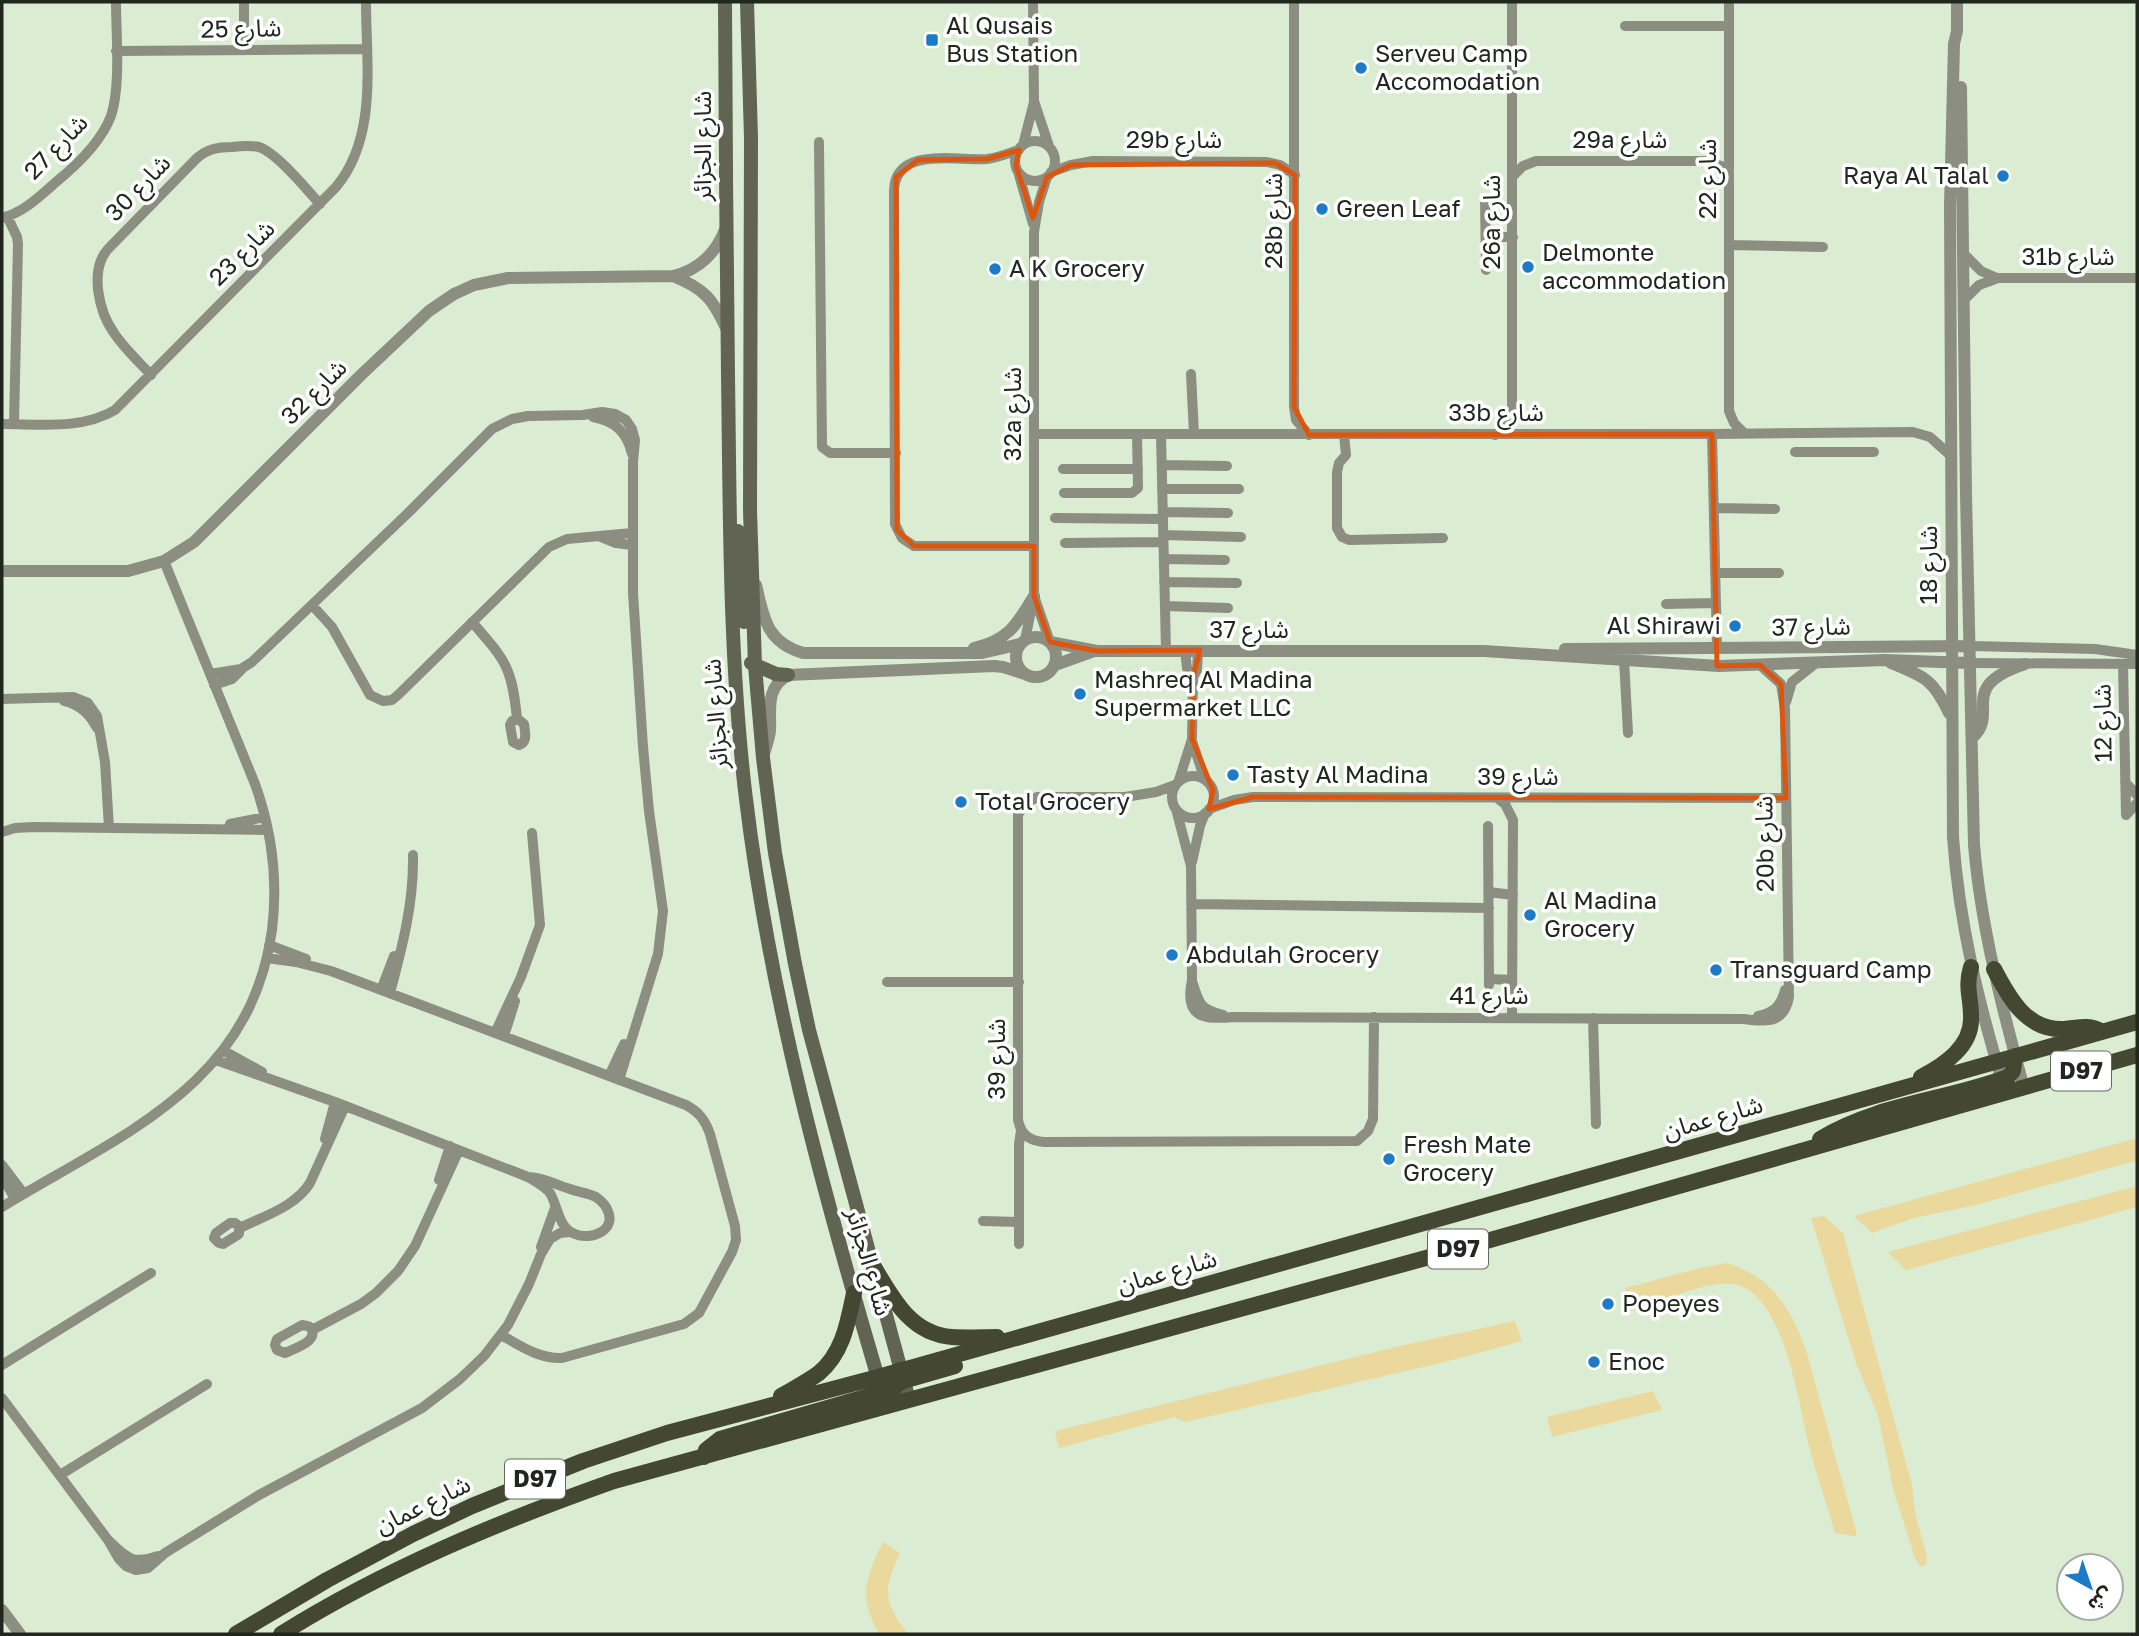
<svg xmlns="http://www.w3.org/2000/svg" width="2139" height="1636" font-family="'Golos Text','Noto Sans Arabic',sans-serif">
	<rect width="100%" height="100%" fill="#daedd3"/>
	<path fill="#ead89d" d="M2137,1138V1161L2128,1163L1975,1205L1914,1218L1872,1233L1854,1216Z
		M2137,1186V1207L1906,1270L1888,1252Z
		M1824,1216L1843,1233L1912,1485L1916,1518L1927,1555L1926,1565L1921,1567L1915,1558L1894,1492L1878,1415L1857,1366L1811,1218Z
		M1727,1263C1773,1278 1790,1307 1806,1350L1857,1535L1854,1536L1835,1533C1827,1504 1816,1475 1809,1446C1799,1406 1784,1291 1733,1284C1707,1280 1657,1303 1631,1311L1625,1288C1658,1280 1694,1268 1727,1263Z
		M1515,1321L1522,1341L1445,1362L1185,1422L1174,1417L1059,1448L1055,1431L1400,1346Z
		M1653,1391L1662,1410L1552,1437L1547,1417Z
		M883,1542L900,1553C883,1590 883,1601 908,1634H879C858,1596 865,1579 883,1542Z"/>
	<g fill="none" stroke-linecap="round" stroke-linejoin="round">
		<path stroke="#8c8e82" stroke-width="10" d="M244,2V50
			M1033,2L1034,101L1049,146
			M1294,2V407L1296,420L1309,435
			M1729,2V411L1734,423L1745,434
			M1625,26H1728
			M116,51L366,49
			M1015 161a20 20 0 1 1 40 0a20 20 0 1 1-40 0Z
			M819,142L822,447L830,453H896
			M1023,145L1034,102
			M1019,150C1008,153 998,158 987,159C956,161 896,146 894,190L895,524L902,538L914,546H1034
			M1051,172L1071,165L1093,161L1267,162L1280,165L1295,175
			M1019,175L1033,224
			M1512,177L1523,166L1536,161H1707L1721,166L1729,174
			M1485,199L1486,270
			M7,216L17,237L18,244L14,424
			M2,218C24,212 39,197 56,182C77,165 101,142 111,116C121,86 116,34 116,2
			M1486,237H1513
			M1729,245L1823,247
			M1964,254L1981,271L1997,278
			M1965,299L1979,285L1998,278H2137
			M1191,374L1194,434
			M151,375C139,362 124,348 114,333C99,312 89,270 108,249L196,159C207,149 217,147 232,147C241,146 250,145 259,147C277,153 306,189 320,204
			M593,417C615,421 627,432 632,454
			M2,424C40,424 81,430 115,410L336,187C378,137 366,63 366,2
			M1034,434H1712L1913,432L1930,437L1950,455
			M1712,434L1717,649
			M1161,435L1166,651
			M1344,435L1346,455L1339,463L1337,472V528L1342,537L1349,540L1443,538
			M1495,435L1507,424L1512,411V2
			M1795,452H1874
			M1162,465L1227,466
			M1063,469H1138
			M1162,489H1239
			M1064,493H1132L1138,488L1137,434
			M1714,508L1775,509
			M1163,512L1228,513
			M1055,518L1163,519
			M1163,535L1241,537
			M601,537L616,543L632,545
			M1065,543L1163,542
			M1164,559L1225,560
			M1715,573H1779
			M1164,582L1237,583
			M1034,596L1050,642
			M1666,604L1716,603
			M312,605L332,627L370,695L383,701L392,700L398,695L549,547L567,539L632,533
			M1165,606L1228,608
			M472,622C506,661 512,667 517,719
			M1025,640L1034,596V232L1039,202L1047,177
			M1970,646L2095,649L2137,655
			M1185,650L1187,668L1193,677
			M1624,660L1628,733
			M1970,663L2137,664
			M2123,664L2126,815
			M210,674L241,669L252,662L408,513L492,429L512,419L528,416L583,415L602,412L615,414L626,420L632,429L635,440L633,462V593L643,747L649,811L663,911L658,954L619,1080
			M214,685L232,679L242,669
			M2,699L73,697L88,703L97,716L105,762L109,828
			M64,701C80,705 89,713 97,728
			M1786,702L1792,682L1816,663
			M518,719L524,724C525,732 528,742 519,745L513,742L510,725L512,721Z
			M1192,741L1205,780
			M1172 797a21 21 0 1 1 42 0a21 21 0 1 1-42 0Z
			M1179,780L1192,739L1193,677L1197,670L1198,651
			M2125,782L2137,795
			M1175,785L1156,792L1125,797H1037L1024,805L1018,815V1120C1021,1135 1030,1141 1044,1142L1357,1141L1368,1131L1373,1119L1374,1017
			M1497,798L1505,804L1513,820L1512,1017
			M1176,809L1191,866L1192,980C1184,1017 1202,1020 1234,1017L1744,1019C1766,1022 1784,1024 1789,997L1785,709L1781,684L1760,665
			M1209,809L1234,800L1253,797L1786,798
			M2126,815L2137,803
			M230,824L265,817
			M1488,826L1489,985
			M2,832L15,828L34,827L268,830
			M1192,862L1200,826L1205,813
			M1489,892L1513,895
			M1191,904L1489,908
			M269,945L306,959
			M267,958L296,962L331,971L686,1105C699,1112 705,1120 710,1134L735,1226L736,1240L732,1252L699,1313L684,1324L562,1358C539,1359 521,1346 501,1335
			M1489,979L1512,980
			M887,982H1019
			M1193,984C1199,1004 1201,1010 1223,1015
			M381,990L394,956
			M390,993C402,948 414,903 413,855
			M1758,1016C1774,1013 1781,1006 1785,990
			M1593,1018L1596,1124
			M495,1033L521,977L540,925L532,833
			M504,1036L515,1001
			M224,1051L262,1072
			M216,1060L335,1102L528,1177C536,1182 544,1186 550,1193C558,1206 558,1228 575,1234C591,1241 618,1230 607,1209C605,1204 600,1200 596,1197C588,1193 578,1192 570,1189C555,1185 544,1177 528,1177
			M609,1076L624,1044
			M325,1139L335,1102
			M2,1165L24,1194
			M2,1176L15,1199
			M439,1180L450,1146
			M2,1207C121,1134 250,1087 272,930C278,881 272,831 255,784L164,561
			M983,1221L1019,1222
			M230,1223H235L239,1226V1234L223,1244L219,1243L214,1238L216,1233Z
			M240,1228C264,1216 295,1207 310,1183L345,1106
			M1019,1244V1144L1021,1130
			M541,1247L555,1208
			M302,1325C307,1326 310,1325 312,1331C316,1342 293,1349 285,1353L277,1350L275,1345L277,1339Z
			M312,1330L361,1304L376,1293L398,1271L415,1246L459,1150
			M2,1365L151,1273
			M2,1398L108,1540C127,1558 132,1565 158,1556
			M60,1475L207,1384
			M108,1540L119,1559L126,1566L136,1570L148,1568L165,1553L259,1495L422,1408L460,1379L484,1356L508,1325L529,1284L541,1254L550,1239L560,1233L570,1232"/>
		<path stroke="#8c8e82" stroke-width="12" d="M1957,2V31L1954,44L1950,206L1953,837C1959,923 1979,1005 2004,1087
			M1961,87L1966,495L1974,845C1981,927 2002,1008 2024,1088
			M673,276C705,289 713,299 727,330
			M2,571H128L164,561L194,542L362,374L429,311L454,294L474,285L508,278L673,276C699,270 717,252 726,227
			M756,585C764,618 766,642 803,653H982L1020,644
			M1016 657a20 20 0 1 1 40 0a20 20 0 1 1-40 0Z
			M1050,642L1097,651H1484L1719,666L1885,660L1970,663
			M974,648C1009,640 1017,624 1034,596
			M1565,649L1970,646
			M1891,663C1925,677 1933,679 1949,713
			M1055,665L1094,651
			M1972,738C2001,713 1955,687 2025,664
			M764,754C766,747 769,739 770,731C771,710 765,688 788,675L994,666L1003,667L1025,674
			M2,1610L20,1634"/>
		<path stroke="#616453" stroke-width="14" d="M725,2C725,126 727,251 728,375C730,514 729,653 745,791C769,995 823,1192 881,1388
			M747,2L751,138L750,510L755,666L763,758L775,853L795,964L809,1030L909,1400
			M738,531L744,622
			M751,663L776,674L788,675"/>
		<path stroke="#444732" stroke-width="16" d="M1994,969C2009,998 2027,1031 2064,1029C2078,1028 2088,1024 2101,1031
			M1921,1077C1944,1065 1973,1046 1971,1016C1971,996 1965,988 1971,967
			M1820,1139C1877,1104 1947,1100 2008,1077L2013,1071L2015,1056
			M874,1267C893,1299 911,1334 952,1337C967,1338 982,1337 997,1337
			M893,1391L896,1385L903,1381L955,1366
			M781,1396C793,1389 807,1382 819,1373C843,1353 848,1322 854,1293
			M704,1457L706,1450L720,1439L883,1392L896,1380L900,1370
			M236,1634L327,1580L413,1534L472,1506L583,1461L667,1433L878,1377L2137,1022
			M281,1634C385,1569 498,1522 614,1481L1455,1250L2137,1055"/>
	</g>
	<path fill="none" stroke="#de560d" stroke-width="5" stroke-linejoin="round" d="M1019,150L1016,166L1033,218L1047,177L1071,165L1275,163L1295,175L1294,407L1309,435L1712,434L1717,666L1760,665L1781,684L1786,798L1253,797L1209,809L1213,790L1192,739L1193,677L1200,650L1097,651L1050,642L1034,596V546H914L897,530L896,177L918,160L987,159Z"/>
	<g fill="#1c7bc8" stroke="#fff" stroke-width="2.5">
		<rect x="925" y="33" width="14" height="14" rx="3.5"/>
		<circle cx="1361" cy="68" r="7"/>
		<circle cx="2003" cy="176" r="7"/>
		<circle cx="1322" cy="209" r="7"/>
		<circle cx="1528" cy="267" r="7"/>
		<circle cx="995" cy="269" r="7"/>
		<circle cx="1735" cy="626" r="7"/>
		<circle cx="1080" cy="694" r="7"/>
		<circle cx="1233" cy="775" r="7"/>
		<circle cx="961" cy="802" r="7"/>
		<circle cx="1530" cy="915" r="7"/>
		<circle cx="1172" cy="955" r="7"/>
		<circle cx="1716" cy="970" r="7"/>
		<circle cx="1389" cy="1159" r="7"/>
		<circle cx="1608" cy="1304" r="7"/>
		<circle cx="1594" cy="1362" r="7"/>
	</g>
	<g text-anchor="middle" stroke-width="7" stroke-linejoin="round" paint-order="stroke">
		<g fill="#fff" stroke="#646862" stroke-width="2">
			<rect x="2051" y="1051.5" width="60" height="39" rx="5"/>
			<rect x="1428" y="1229.5" width="60" height="39" rx="5"/>
			<rect x="505" y="1459.5" width="60" height="39" rx="5"/>
		</g>
		<g font-size="23" font-weight="bold" fill="#21271e">
			<text x="2081" y="1079">D97</text>
			<text x="1458" y="1257">D97</text>
			<text x="535" y="1487">D97</text>
		</g>
		<g font-size="24" fill="#21271e" stroke="#fff" text-anchor="start">
			<text x="946" y="34">Al Qusais<tspan x="946" dy="28">Bus Station</tspan></text>
			<text x="1375" y="62">Serveu Camp<tspan x="1375" dy="28">Accomodation</tspan></text>
			<text x="1989" y="184" text-anchor="end">Raya Al Talal</text>
			<text x="1336" y="217">Green Leaf</text>
			<text x="1542" y="261">Delmonte<tspan x="1542" dy="28">accommodation</tspan></text>
			<text x="1009" y="277">A K Grocery</text>
			<text x="1721" y="634" text-anchor="end">Al Shirawi</text>
			<text x="1094" y="688">Mashreq Al Madina<tspan x="1094" dy="28">Supermarket LLC</tspan></text>
			<text x="1247" y="783">Tasty Al Madina</text>
			<text x="975" y="810">Total Grocery</text>
			<text x="1544" y="909">Al Madina<tspan x="1544" dy="28">Grocery</tspan></text>
			<text x="1186" y="963">Abdulah Grocery</text>
			<text x="1730" y="978">Transguard Camp</text>
			<text x="1403" y="1153">Fresh Mate<tspan x="1403" dy="28">Grocery</tspan></text>
			<text x="1622" y="1312">Popeyes</text>
			<text x="1608" y="1370">Enoc</text>
		</g>
		<g font-size="24" fill="#21271e" stroke="#fff">
			<text transform="translate(241 29) rotate(-1)" y="8">شارع 25</text>
			<text x="1174" y="148">29b شارع</text>
			<text x="1620" y="148">29a شارع</text>
			<text transform="translate(703 146) rotate(-90)" y="8">شارع الجزائر</text>
			<text transform="translate(56 147) rotate(-46)" y="8">شارع 27</text>
			<text transform="translate(1708 179) rotate(-90)" y="8">شارع 22</text>
			<text transform="translate(138 188) rotate(-46)" y="8">شارع 30</text>
			<text transform="translate(1274 221) rotate(-90)" y="8">28b شارع</text>
			<text transform="translate(1492 222) rotate(-90)" y="8">26a شارع</text>
			<text transform="translate(242 253) rotate(-45)" y="8">شارع 23</text>
			<text x="2068" y="265">31b شارع</text>
			<text transform="translate(314 392) rotate(-45)" y="8">شارع 32</text>
			<text x="1496" y="421">33b شارع</text>
			<text transform="translate(1013 414) rotate(-90)" y="8">32a شارع</text>
			<text transform="translate(1929 565) rotate(-90)" y="8">شارع 18</text>
			<text transform="translate(1811 627) rotate(-1)" y="8">شارع 37</text>
			<text x="1249" y="638">شارع 37</text>
			<text transform="translate(716 714) rotate(-94)" y="8">شارع الجزائر</text>
			<text transform="translate(2103 723) rotate(-91)" y="8">شارع 12</text>
			<text x="1518" y="785">شارع 39</text>
			<text transform="translate(1765 844) rotate(-91)" y="8">20b شارع</text>
			<text x="1489" y="1004">شارع 41</text>
			<text transform="translate(997 1059) rotate(-90)" y="8">شارع 39</text>
			<text transform="translate(1713 1118) rotate(-16)" y="8">شارع عمان</text>
			<text transform="translate(869 1262) rotate(74)" y="8">شارع الجزائر</text>
			<text transform="translate(1167 1272) rotate(-16)" y="8">شارع عمان</text>
			<text transform="translate(423 1505) rotate(-26)" y="8">شارع عمان</text>
		</g>
	</g>
	<rect width="2139" height="1636" fill="none" stroke="#21271e" stroke-width="7"/>
	<g transform="translate(2090 1587) rotate(140)"><circle r="33" fill="#ffffff" stroke="#a6a9a5" stroke-width="2"/>
	<path d="M0-5L12 26L0 18L-12 26Z" fill="#1c7bc8"/>
	<text y="-10" font-size="19" font-weight="bold" text-anchor="middle" fill="#21271e">ش</text>
	</g>
</svg>
